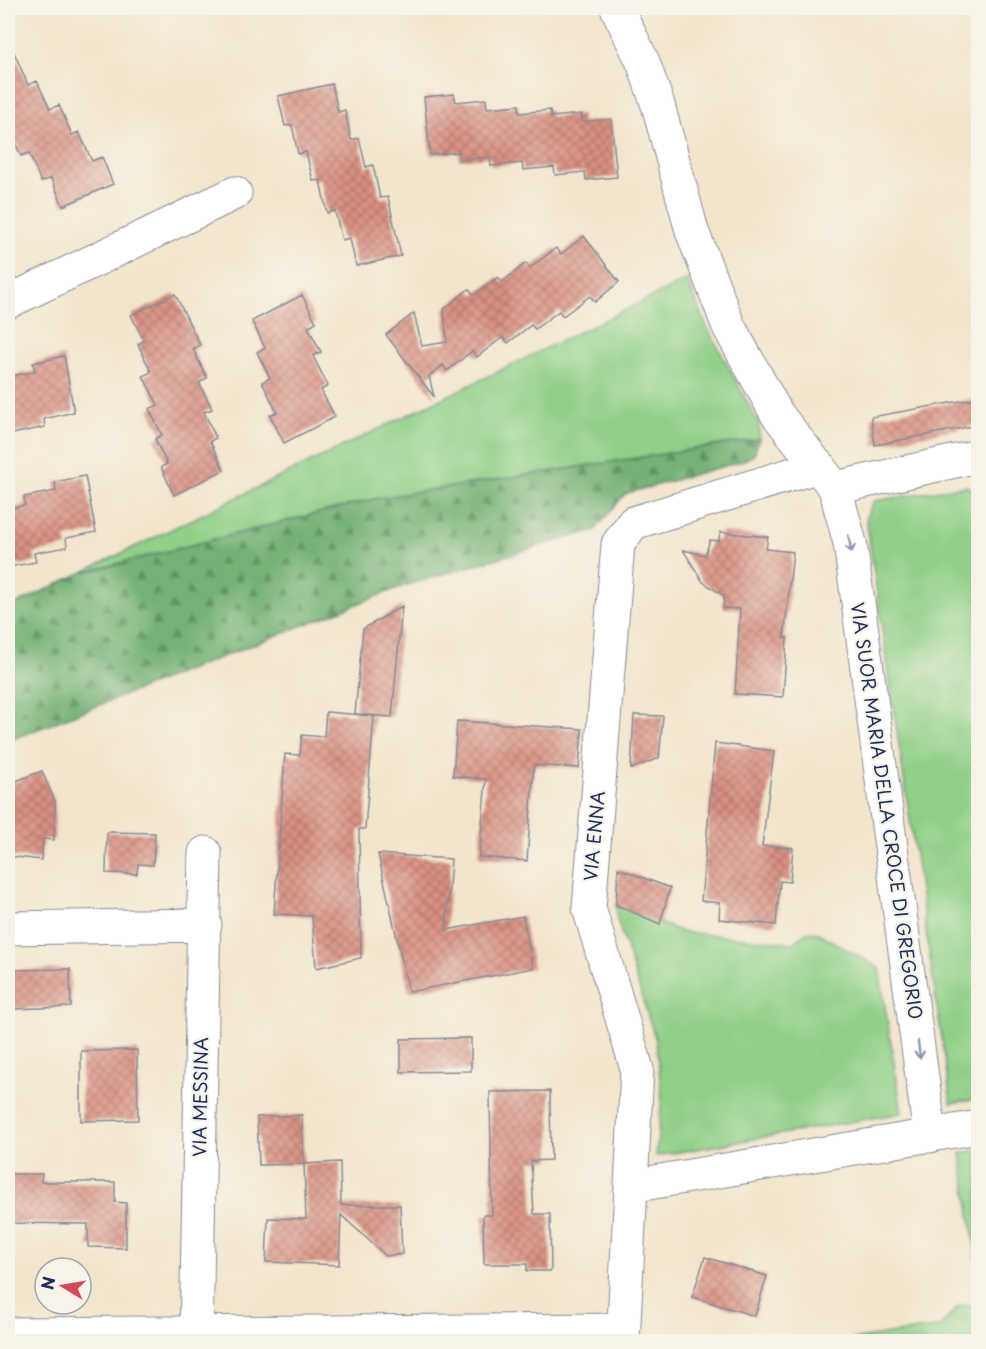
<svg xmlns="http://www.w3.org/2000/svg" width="986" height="1349" font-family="'Playpen Sans',sans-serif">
	<defs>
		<pattern id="forest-firs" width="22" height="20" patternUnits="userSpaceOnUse" patternTransform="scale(1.5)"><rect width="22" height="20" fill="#74b274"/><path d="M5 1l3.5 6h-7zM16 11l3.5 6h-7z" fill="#5e9162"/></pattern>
		<pattern id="building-cross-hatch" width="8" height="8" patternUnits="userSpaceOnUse" patternTransform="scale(1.5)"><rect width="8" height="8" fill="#da9182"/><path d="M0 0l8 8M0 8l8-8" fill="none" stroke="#b0776e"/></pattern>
	</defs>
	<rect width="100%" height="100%" fill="#f7f3e8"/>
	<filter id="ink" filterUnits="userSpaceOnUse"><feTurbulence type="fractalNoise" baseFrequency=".0167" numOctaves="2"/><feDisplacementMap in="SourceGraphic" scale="12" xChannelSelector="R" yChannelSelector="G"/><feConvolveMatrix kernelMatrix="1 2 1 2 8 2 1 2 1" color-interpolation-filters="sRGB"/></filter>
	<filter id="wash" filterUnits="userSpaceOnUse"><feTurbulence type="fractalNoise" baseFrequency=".008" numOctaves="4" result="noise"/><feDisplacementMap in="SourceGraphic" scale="24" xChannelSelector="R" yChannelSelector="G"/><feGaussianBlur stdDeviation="1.35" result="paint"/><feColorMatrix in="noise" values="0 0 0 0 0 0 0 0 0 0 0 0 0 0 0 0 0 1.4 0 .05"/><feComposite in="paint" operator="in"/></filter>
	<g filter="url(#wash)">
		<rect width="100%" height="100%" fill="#f3e5cc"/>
		<path fill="#90d087" stroke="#568072" stroke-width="1.5" d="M687,280L706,325L759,424V439L378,498L81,573Z
			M966,486L978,493V1099L951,1103L866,517L874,501Z
			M616,905L682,932L794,943L806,932L818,933L879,968L902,1113L656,1156L662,1097L656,1041L617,919Z
			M978,1150V1268L961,1153Z
			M978,1304V1341H842L940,1327L959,1306Z"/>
		<path fill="url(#forest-firs)" stroke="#487069" stroke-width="1.5" d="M759,439L754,455L742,461L625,494L595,530L403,586L8,741V608L81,573L378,498Z"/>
		<g id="blocks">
			<path fill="url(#building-cross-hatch)" d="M8,38L28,85L37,81L50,109L59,105L72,135L79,132L92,161L102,157L113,184L63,206L51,178L41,182L29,153L21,156L8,125Z
				M332,84L338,112L345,110L351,140L359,138L366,167L373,165L380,198L388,197L401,256L356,266L350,238L342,240L335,211L327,213L320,180L313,181L306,152L298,154L292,125L285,126L278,96Z
				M454,94L456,102L486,99L487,108L519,105V113L550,110L551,117L582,114V122L611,119L617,177L586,180L585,172L555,175L554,167L523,170L522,163L491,166L490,157L459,160V152L430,155L424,97Z
				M584,236L619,282L595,302L590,296L563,316L559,311L535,329L531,325L508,343L503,337L477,357L472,351L447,371L443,365L429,376L434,397L386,335L414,313L422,346L447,342L444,309L469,289L474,295L498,277L502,282L526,263L530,268L556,248L561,254Z
				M175,294L200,345L193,349L207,378L199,383L212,409L204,412L216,438L210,441L224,470L174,495L161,467L167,464L155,439L162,435L149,409L158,405L143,376L151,372L138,344L144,341L131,315Z
				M302,295L316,322L308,327L321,352L313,356L328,386L321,390L335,417L284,443L270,415L277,412L262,382L270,378L257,352L265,348L252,321Z
				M64,356L74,412L44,419L45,427L8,435V377L35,371L33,363Z
				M978,398V425L875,445L871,417Z
				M85,476L96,532L66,538L67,547L34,553L36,562L8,567V509L25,505L24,497L56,491L55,482Z
				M720,532L768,537L766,549L793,552L784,638H787L783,697L735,694L740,609L723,608L724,596L703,582L683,550L705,555L710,540L719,541Z
				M402,606L392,717L355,714L363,629Z
				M326,712L374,716L365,829H359L361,958L316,968L312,916L274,914L285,754L300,755L302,735L324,737Z
				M634,715L663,716L659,758L631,769Z
				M457,721L582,729L579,768L534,765L527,861L479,857L486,779L453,776Z
				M715,743L774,751L762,846L793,848L790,882L780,881L776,925L719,919L720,903L701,901Z
				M42,771L55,802L54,840L43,839L41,860L8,856V784Z
				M107,832L155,833L153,865L138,864L137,874L106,873Z
				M378,854L451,859L446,930L523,916L533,968L409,992Z
				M618,868L670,888L660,924L616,905Z
				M70,969L71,1007L10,1009L9,970Z
				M471,1038V1071L401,1072V1039Z
				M137,1050L138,1120L81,1121V1051Z
				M550,1091L551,1160L531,1161L534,1214H550L551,1271H527V1264H484L483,1215H492L490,1092Z
				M302,1115L304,1164L259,1165L257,1117Z
				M340,1162L341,1205H400L402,1254L386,1256L341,1215L339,1265L266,1262L268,1218L306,1219L304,1164Z
				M8,1174H42L41,1182H115V1202L126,1203V1248L88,1247V1224L8,1223Z
				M705,1257L767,1276L755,1316L692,1297Z"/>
		</g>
	</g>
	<g filter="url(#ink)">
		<use href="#blocks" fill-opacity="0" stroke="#878a95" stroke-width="1.5"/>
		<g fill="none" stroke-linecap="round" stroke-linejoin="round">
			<defs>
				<path id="street" d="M617,8L643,62L658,105L692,231L729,327L777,414L835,488L850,543L930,1136
					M8,302L235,193
					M835,488L978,456
					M8,928L205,925
					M631,1186L978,1127
					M8,1334L623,1330
					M196,1342L205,853
					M623,1342L637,1069L589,908L618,544L633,523L819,466"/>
			</defs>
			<use href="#street" stroke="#878a95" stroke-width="35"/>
			<use href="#street" stroke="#fff" stroke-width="33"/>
		</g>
		<defs><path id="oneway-shaft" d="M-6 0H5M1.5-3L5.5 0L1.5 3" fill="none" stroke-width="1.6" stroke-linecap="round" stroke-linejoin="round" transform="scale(1.5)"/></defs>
		<g stroke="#8d97ae">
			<use href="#oneway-shaft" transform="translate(850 544) rotate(79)"/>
			<use href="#oneway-shaft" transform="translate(919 1050) rotate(83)"/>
		</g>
	</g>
	<g text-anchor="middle" stroke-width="4.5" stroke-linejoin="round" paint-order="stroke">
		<g font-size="18" fill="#1b2f5e" stroke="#f7f3e8">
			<text transform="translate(886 811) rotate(82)" y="6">VIA SUOR MARIA DELLA CROCE DI GREGORIO</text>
			<text transform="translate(595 836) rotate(-85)" y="6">VIA ENNA</text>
			<text transform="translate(201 1097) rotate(-89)" y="6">VIA MESSINA</text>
		</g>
	</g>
	<rect width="986" height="1349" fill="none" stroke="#f7f3e8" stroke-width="30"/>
	<g transform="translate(63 1286) rotate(281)"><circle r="28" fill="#f7f3e8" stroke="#9fa5b1" stroke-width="1.5"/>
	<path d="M0-4.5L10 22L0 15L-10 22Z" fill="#d1495b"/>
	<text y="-9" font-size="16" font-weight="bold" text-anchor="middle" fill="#1b2f5e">N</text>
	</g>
</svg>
